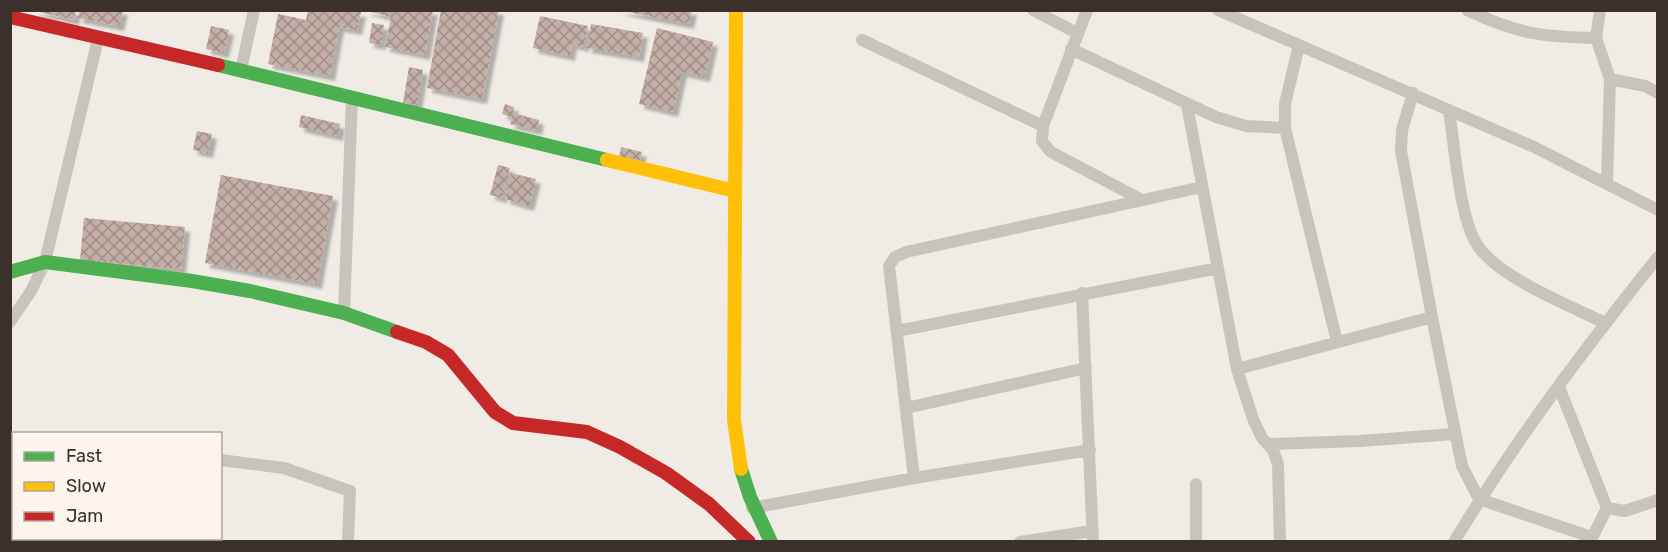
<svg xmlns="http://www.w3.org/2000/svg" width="1668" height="552" font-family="Rubik,sans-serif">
	<defs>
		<pattern id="building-cross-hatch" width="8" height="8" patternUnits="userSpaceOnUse" patternTransform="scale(1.5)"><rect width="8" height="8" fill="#c3afa7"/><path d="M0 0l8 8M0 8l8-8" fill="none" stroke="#a08f88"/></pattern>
		<filter id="shadow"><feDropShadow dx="5" dy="5" stdDeviation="1.5" flood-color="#0004"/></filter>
	</defs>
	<rect width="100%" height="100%" fill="#f0ebe5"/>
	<path fill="url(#building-cross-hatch)" filter="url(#shadow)" d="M31,10H76L74,20Z
		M80,10H123L119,26L78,18Z
		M308,10L361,12L357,30L339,27L330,76L268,64L278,14L306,20Z
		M364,10H433L425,55L385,47L391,17Z
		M441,10H499L482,99L427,88Z
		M618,10H692L689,24Z
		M540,16L588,26L584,47L572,44L570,56L533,48Z
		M372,23L384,25L381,45L369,43Z
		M591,24L643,33L639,57L587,48Z
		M211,26L229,30L224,53L206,49Z
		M657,28L713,42L705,77L682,72L673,112L639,104Z
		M409,67L423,70L417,105L403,103Z
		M505,104L514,107L513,113L539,120L537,130L510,124L512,117L502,114Z
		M301,115L340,124L338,136L299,127Z
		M197,131L212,134L208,153L193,150Z
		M621,147L642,152L639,163L619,158Z
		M498,165L510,168L502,198L490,195Z
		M511,173L536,179L529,206L505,199Z
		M221,175L333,196L317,284L205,263Z
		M84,218L185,227L181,269L80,260Z"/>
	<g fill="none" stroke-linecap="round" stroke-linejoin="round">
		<path stroke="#c9c3be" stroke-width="12" d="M1033,10L1077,33
			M1087,10L1043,126L1042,141L1051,152L1142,200
			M1218,10L1534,147L1658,210
			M1467,10C1518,34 1541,37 1596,38
			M1600,10L1596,38L1610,79L1607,184
			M862,40L1043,126
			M1299,45L1285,104V128L1337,342
			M1071,49L1216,117L1246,126L1285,128
			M241,70L254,10
			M1610,79L1645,86L1658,93
			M1413,93L1402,130L1401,151L1432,317
			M1187,105L1237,369L1253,419L1262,438L1273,450L1278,464L1280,542
			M1449,112C1455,147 1459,214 1476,243C1496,277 1569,305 1605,323
			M1082,293L1093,542
			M344,313L352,97
			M10,322L31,291L45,262L98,39
			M897,331L1218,268
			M1237,369L1432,317L1462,466L1479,499L1591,537
			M1559,387L1607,508L1590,542
			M906,408L1086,368
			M1268,444L1360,441L1454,434
			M220,460L284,468L350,491L348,542
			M914,478L889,266L895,257L906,252L1202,187
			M1196,484V542
			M752,508L914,478L1090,450
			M1607,508L1625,511L1658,500
			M10,515L14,513
			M21,542L22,538
			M1020,542L1092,531
			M1454,542C1514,442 1585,348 1658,257"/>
		<path stroke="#4caf50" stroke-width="14" d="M218,65L607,160
			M10,272L45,262L192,281L250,291L344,313L397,332
			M741,469L750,497L771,542"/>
		<path stroke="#ffc107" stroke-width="14" d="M736,10L734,420L741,469
			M607,160L735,191"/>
		<path stroke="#c62828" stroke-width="14" d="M10,17L218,65
			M397,332L426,342L448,355L495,412L513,423L587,432L620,447L666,473L709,504L749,542"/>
	</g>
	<rect width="1668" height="552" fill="none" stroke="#3b302b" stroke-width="24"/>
	<rect x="12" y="432" width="210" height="108" fill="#fbf5ee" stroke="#aea6a0" stroke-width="1.5"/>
	<rect x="24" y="452" width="30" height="9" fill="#4caf50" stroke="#aea6a0" stroke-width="1.5"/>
	<text x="66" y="462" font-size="18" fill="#3b302b">Fast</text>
	<rect x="24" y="482" width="30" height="9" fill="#ffc107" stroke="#aea6a0" stroke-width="1.5"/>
	<text x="66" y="492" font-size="18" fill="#3b302b">Slow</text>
	<rect x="24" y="512" width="30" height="9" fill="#c62828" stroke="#aea6a0" stroke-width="1.5"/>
	<text x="66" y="522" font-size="18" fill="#3b302b">Jam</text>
</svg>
